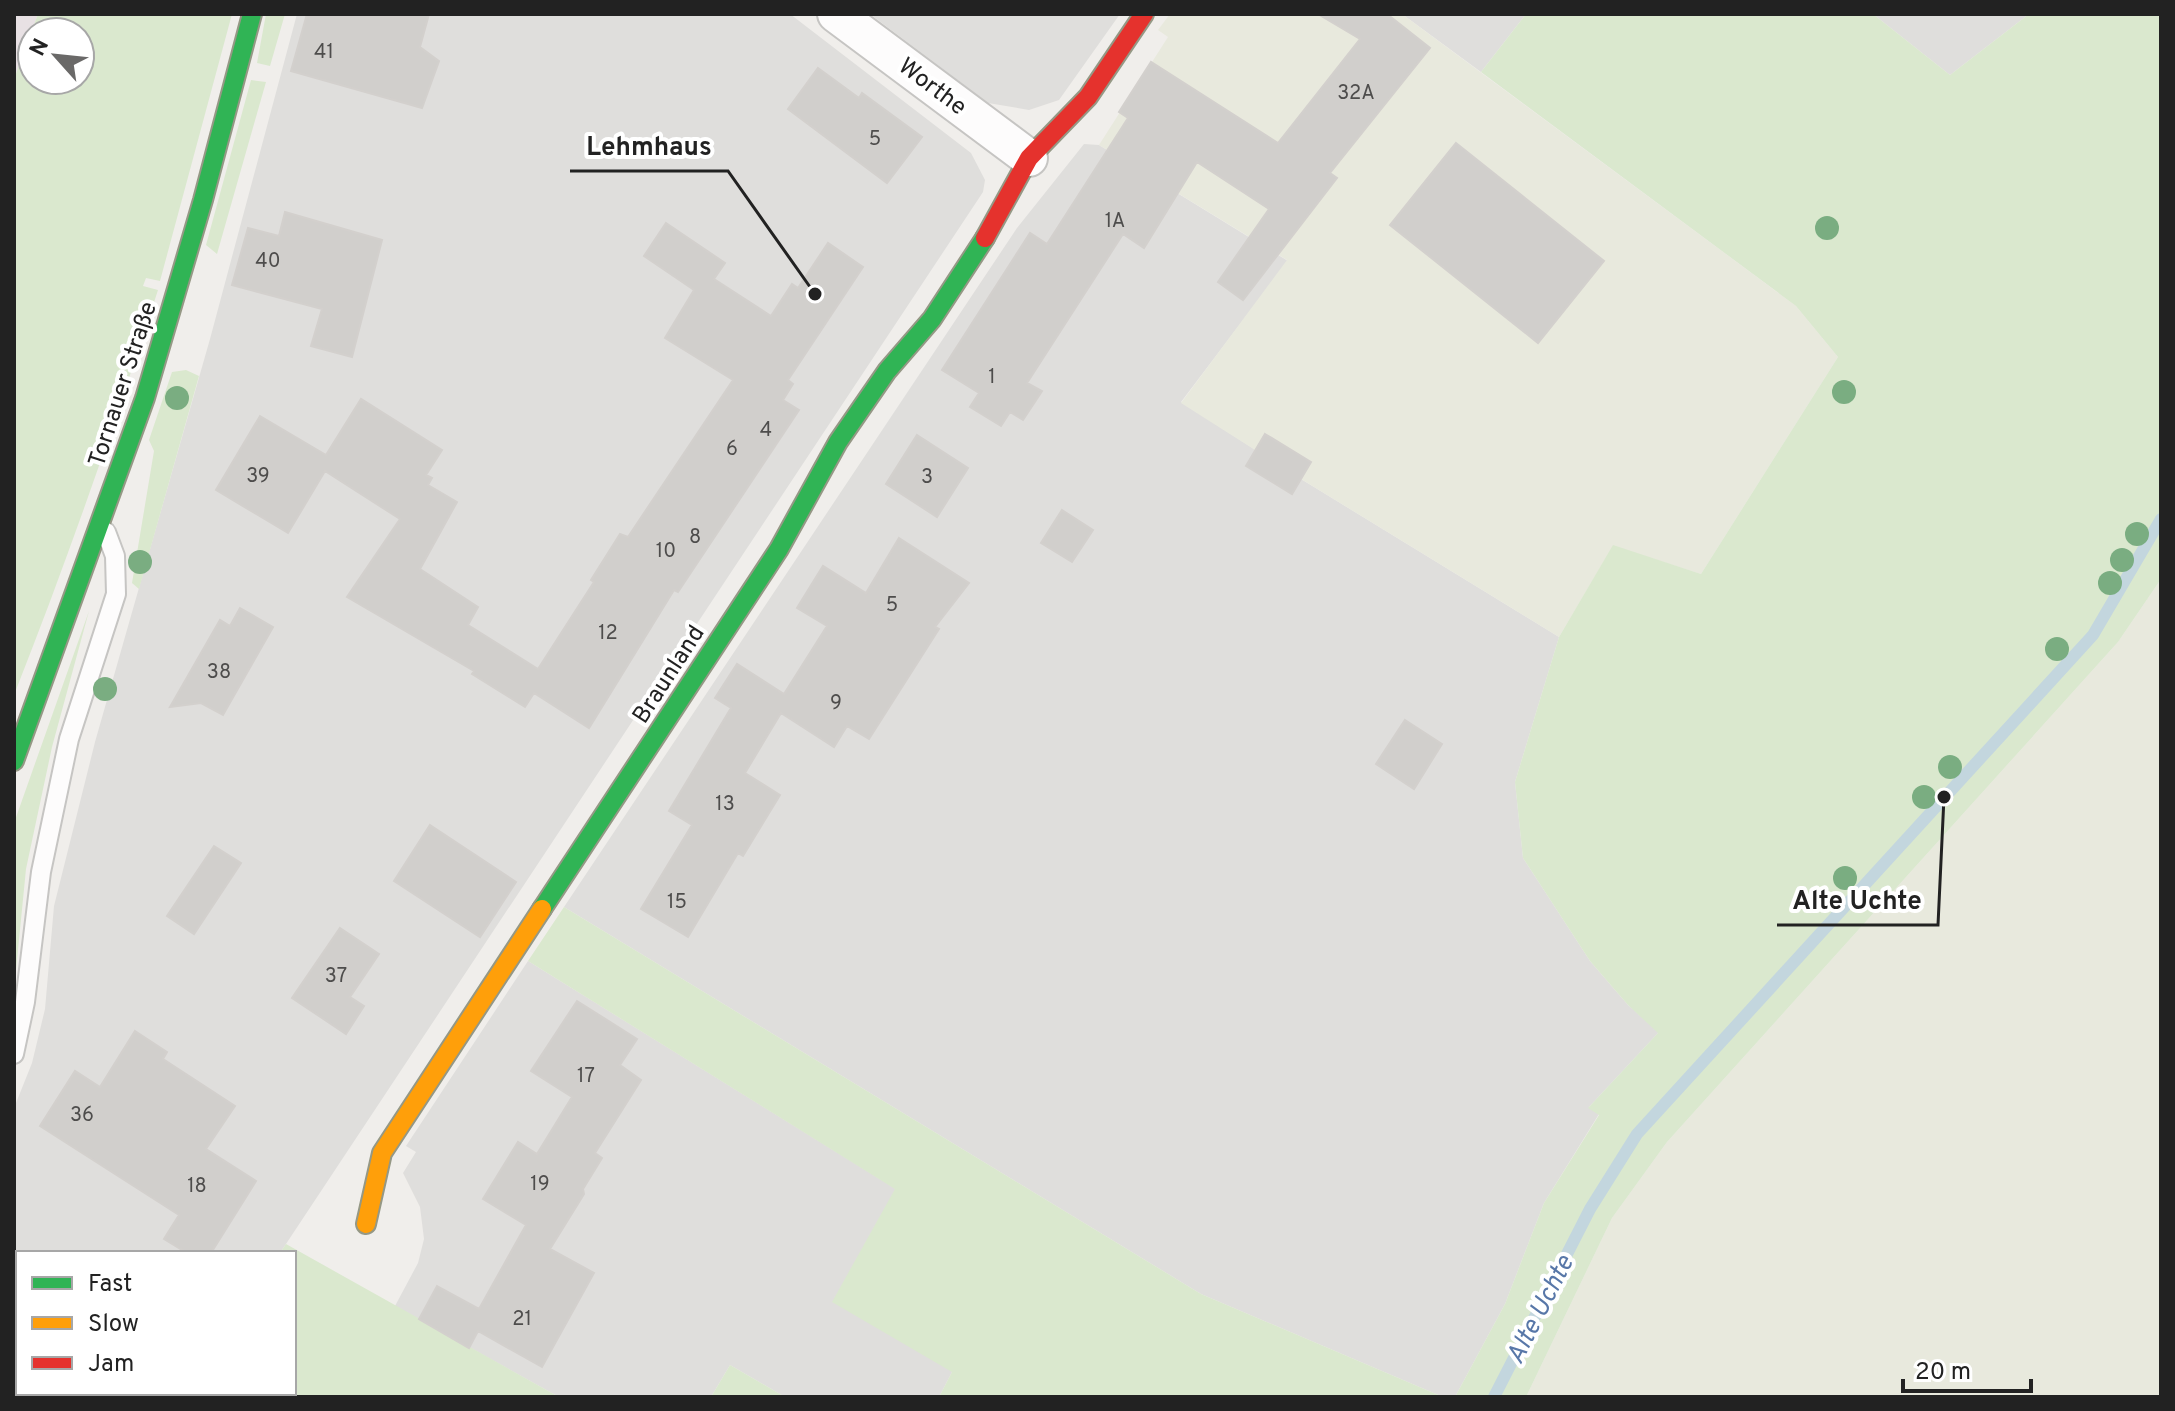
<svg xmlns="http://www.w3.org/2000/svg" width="2175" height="1411" font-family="Overpass,sans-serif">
	<rect width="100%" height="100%" fill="#f0eeeb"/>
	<path fill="#dfdedc" d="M297,14H790L971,153L985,180L983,192L280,1253H18V1291L14,1289V1108L32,1063L45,1009L54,906L95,742L210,339Z
		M870,14H1120L1059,100L1029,110L988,103Z
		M1402,14H1526L1481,72Z
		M1873,14H2029L1950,75Z
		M1084,144L1099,145L1288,261L1181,402L1301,479L1559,637L1515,782L1523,858L1590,961L1628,1005L1659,1032L1589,1107L1599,1114L1544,1203L1505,1304L1455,1397H1443L1201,1294L564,907L1017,228Z
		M528,961L896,1189L952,1372L939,1397H785L730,1365L711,1397H559L395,1306L418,1263L424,1239L420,1207L403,1173L416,1152L406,1146Z"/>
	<path fill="#e8e1e4" d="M14,14H38L14,79Z"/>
	<path fill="#e8e9dd" d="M1170,14H1402L1796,306L1838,357L1701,574L1613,546L1559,637L1301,479L1181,403L1287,260L1099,145L1168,37L1158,30Z
		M2161,579V1397H1526L1612,1218L1667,1142L2118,642Z"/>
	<path fill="#dae8ce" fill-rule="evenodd" d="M38,14H232L160,281L146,278L143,286L158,290C114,426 67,561 14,695V79ZM32,32H80V80H32Z
		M266,14H285L270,66L257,63Z
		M1526,14H1873L1950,75L2029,14H2161V579L2118,642L1667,1142L1612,1218L1526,1397H1455L1505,1304L1544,1203L1599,1115L1588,1108L1658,1033L1628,1005L1590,961L1523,858L1515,782L1559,637L1613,545L1701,574L1838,357L1796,306L1481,72Z
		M251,80L266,82L217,254L206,245Z
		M186,370L199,376L139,589L132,583L154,451L149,440L172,372Z
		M89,611L52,747L26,869L14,990V823Z
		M564,907L1201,1294L1443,1397H939L952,1372L832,1302L895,1189L528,961Z
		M286,1244L559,1397H14V1289L18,1291V1393H294V1253H280Z
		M730,1365L785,1397H711Z"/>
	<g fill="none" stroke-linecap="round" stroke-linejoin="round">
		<path stroke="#c3d6de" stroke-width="12" d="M1494,1397L1590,1209L1637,1134L2093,635L2161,519"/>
	</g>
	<path fill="#d1cfcc" stroke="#d3d0cd" stroke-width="2" d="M307,14H429L420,47L439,61L422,108L291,71Z
		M1318,14H1387L1430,48L1330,173L1337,178L1243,300L1218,282L1269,209L1197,162L1144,248L1123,234L1027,383L1042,391L1023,420L1010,412L1001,426L970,407L979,393L942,370L1030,233L1047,244L1128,118L1119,112L1151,62L1278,143L1360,39Z
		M818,68L859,98L862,93L922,137L887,183L788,109Z
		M1456,143L1604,261L1538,343L1390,225Z
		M285,212L382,240L352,357L311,346L322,309L232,285L248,228L279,236Z
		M666,223L725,263L714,279L771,316L792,284L798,288L828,243L863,267L788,380L793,384L783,400L799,410L678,592L674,590L589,728L534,693L525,707L472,674L474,671L347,597L400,519L325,471L288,533L216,490L260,416L326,455L361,399L442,450L426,475L432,478L428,485L457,502L420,569L478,607L468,625L538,669L594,582L591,580L620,534L628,537L733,380L665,338L694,290L644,256Z
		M1265,434L1311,462L1292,494L1246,466Z
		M917,435L968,468L937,517L886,484Z
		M1062,510L1093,530L1072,562L1041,543Z
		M899,538L969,583L935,627L939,629L869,739L847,726L834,747L781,713L745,773L780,795L743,856L738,853L688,937L641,909L692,825L669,811L731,708L715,698L737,664L784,694L827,626L797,608L823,566L866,593Z
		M240,608L273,627L223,715L201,703L170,707L220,620L230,626Z
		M1405,720L1442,744L1414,789L1376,764Z
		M430,825L516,882L480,937L394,881Z
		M214,846L241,863L194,934L167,916Z
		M340,928L379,954L350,997L364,1006L346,1034L292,998Z
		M577,1001L637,1039L620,1065L641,1080L595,1153L602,1158L583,1189L584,1194L550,1249L594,1273L542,1367L478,1331L469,1348L419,1319L437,1286L479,1309L526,1225L483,1199L518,1142L537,1154L572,1097L531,1071Z
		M135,1031L167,1052L163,1059L235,1106L206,1149L256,1181L211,1253H187L164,1239L179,1215L40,1126L75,1071L100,1087Z"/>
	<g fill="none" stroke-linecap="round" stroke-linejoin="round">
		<defs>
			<path id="lane" d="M14,1054L25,1002L41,872L69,739L116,594L115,556L106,532"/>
			<path id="street" d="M836,14L1029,158"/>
			<path id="fast" d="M14,761L145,398L203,200L252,14
				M542,909L779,549L838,442L887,371L932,319L985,238"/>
			<path id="slow" d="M366,1224L382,1153L542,909"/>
			<path id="jam" d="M985,238L1029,158L1088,97L1144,14"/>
		</defs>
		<use href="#lane" stroke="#c6c5c3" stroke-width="22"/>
		<use href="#street" stroke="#c6c5c3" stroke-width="40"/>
		<use href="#fast" stroke="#959885" stroke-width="22"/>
		<use href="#slow" stroke="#959885" stroke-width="22"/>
		<use href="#jam" stroke="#959885" stroke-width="22"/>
		<use href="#lane" stroke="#fdfcfc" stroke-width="18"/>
		<use href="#street" stroke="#fdfcfc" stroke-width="36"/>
		<use href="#fast" stroke="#30b455" stroke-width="18"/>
		<use href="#slow" stroke="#ff9f0a" stroke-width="18"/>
		<use href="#jam" stroke="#e5322d" stroke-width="18"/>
	</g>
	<g fill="#7aad81">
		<circle cx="1827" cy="228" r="12"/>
		<circle cx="1844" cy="392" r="12"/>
		<circle cx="177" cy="398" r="12"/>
		<circle cx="2137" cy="534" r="12"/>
		<circle cx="2122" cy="560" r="12"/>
		<circle cx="140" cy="562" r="12"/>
		<circle cx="2110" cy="583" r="12"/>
		<circle cx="2057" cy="649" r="12"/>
		<circle cx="105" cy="689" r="12"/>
		<circle cx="1950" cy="767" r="12"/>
		<circle cx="1924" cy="797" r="12"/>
		<circle cx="1845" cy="878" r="12"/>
	</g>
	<g text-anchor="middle" stroke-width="8" stroke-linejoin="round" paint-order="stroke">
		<g font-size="20" fill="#4e4d4c">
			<text x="324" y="58">41</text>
			<text x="1356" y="99">32A</text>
			<text x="875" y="145">5</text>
			<text x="1115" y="227">1A</text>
			<text x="268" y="267">40</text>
			<text x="992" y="383">1</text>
			<text x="766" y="436">4</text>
			<text x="732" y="455">6</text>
			<text x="258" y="482">39</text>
			<text x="927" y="483">3</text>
			<text x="695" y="543">8</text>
			<text x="666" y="557">10</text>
			<text x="892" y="611">5</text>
			<text x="608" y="639">12</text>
			<text x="219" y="678">38</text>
			<text x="836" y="709">9</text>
			<text x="725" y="810">13</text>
			<text x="677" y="908">15</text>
			<text x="336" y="982">37</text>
			<text x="586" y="1082">17</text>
			<text x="82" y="1121">36</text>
			<text x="540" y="1190">19</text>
			<text x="197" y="1192">18</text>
			<text x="522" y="1325">21</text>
		</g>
		<g font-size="24" fill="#222" stroke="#fff">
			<text transform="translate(933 86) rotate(37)" y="8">Worthe</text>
			<text transform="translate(122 384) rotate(-72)" y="8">Tornauer Straße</text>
			<text transform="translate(668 674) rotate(-57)" y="8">Braunland</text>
		</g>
		<g font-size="26" font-style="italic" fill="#5877a8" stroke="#fff">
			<text transform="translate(1539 1309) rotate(-63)" y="9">Alte Uchte</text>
		</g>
	</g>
	<path fill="none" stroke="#222" stroke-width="3" d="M815 294L728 171H570M1944 797L1938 925H1777"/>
	<g fill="#222" stroke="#fff" stroke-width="3">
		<circle cx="815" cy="294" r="8"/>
		<circle cx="1944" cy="797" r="8"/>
	</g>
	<g font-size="26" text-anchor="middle" font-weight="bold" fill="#222" stroke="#fff" stroke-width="8" stroke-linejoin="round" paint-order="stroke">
		<text x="649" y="155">Lehmhaus</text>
		<text x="1857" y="909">Alte Uchte</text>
	</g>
	<rect width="2175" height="1411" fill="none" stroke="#222222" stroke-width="32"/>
	<rect x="16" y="1251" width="280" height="144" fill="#ffffff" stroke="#a7a7a7" stroke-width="2"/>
	<rect x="32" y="1277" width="40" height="12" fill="#30b455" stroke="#a7a7a7" stroke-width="2"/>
	<text x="88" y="1291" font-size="24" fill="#222222">Fast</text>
	<rect x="32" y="1317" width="40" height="12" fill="#ff9f0a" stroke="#a7a7a7" stroke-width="2"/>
	<text x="88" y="1331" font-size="24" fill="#222222">Slow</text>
	<rect x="32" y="1357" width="40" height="12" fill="#e5322d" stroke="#a7a7a7" stroke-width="2"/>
	<text x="88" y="1371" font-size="24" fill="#222222">Jam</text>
	<g transform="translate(56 56) rotate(297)"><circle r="38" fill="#ffffff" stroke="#a7a7a7" stroke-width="2"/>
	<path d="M0-6L14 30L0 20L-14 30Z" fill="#6a6968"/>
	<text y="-12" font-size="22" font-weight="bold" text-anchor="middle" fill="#222222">N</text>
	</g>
	<path d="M1903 1379v12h128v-12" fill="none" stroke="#222222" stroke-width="4"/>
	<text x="1915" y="1379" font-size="24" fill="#222222" stroke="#ffffff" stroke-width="6" paint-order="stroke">20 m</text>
</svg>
